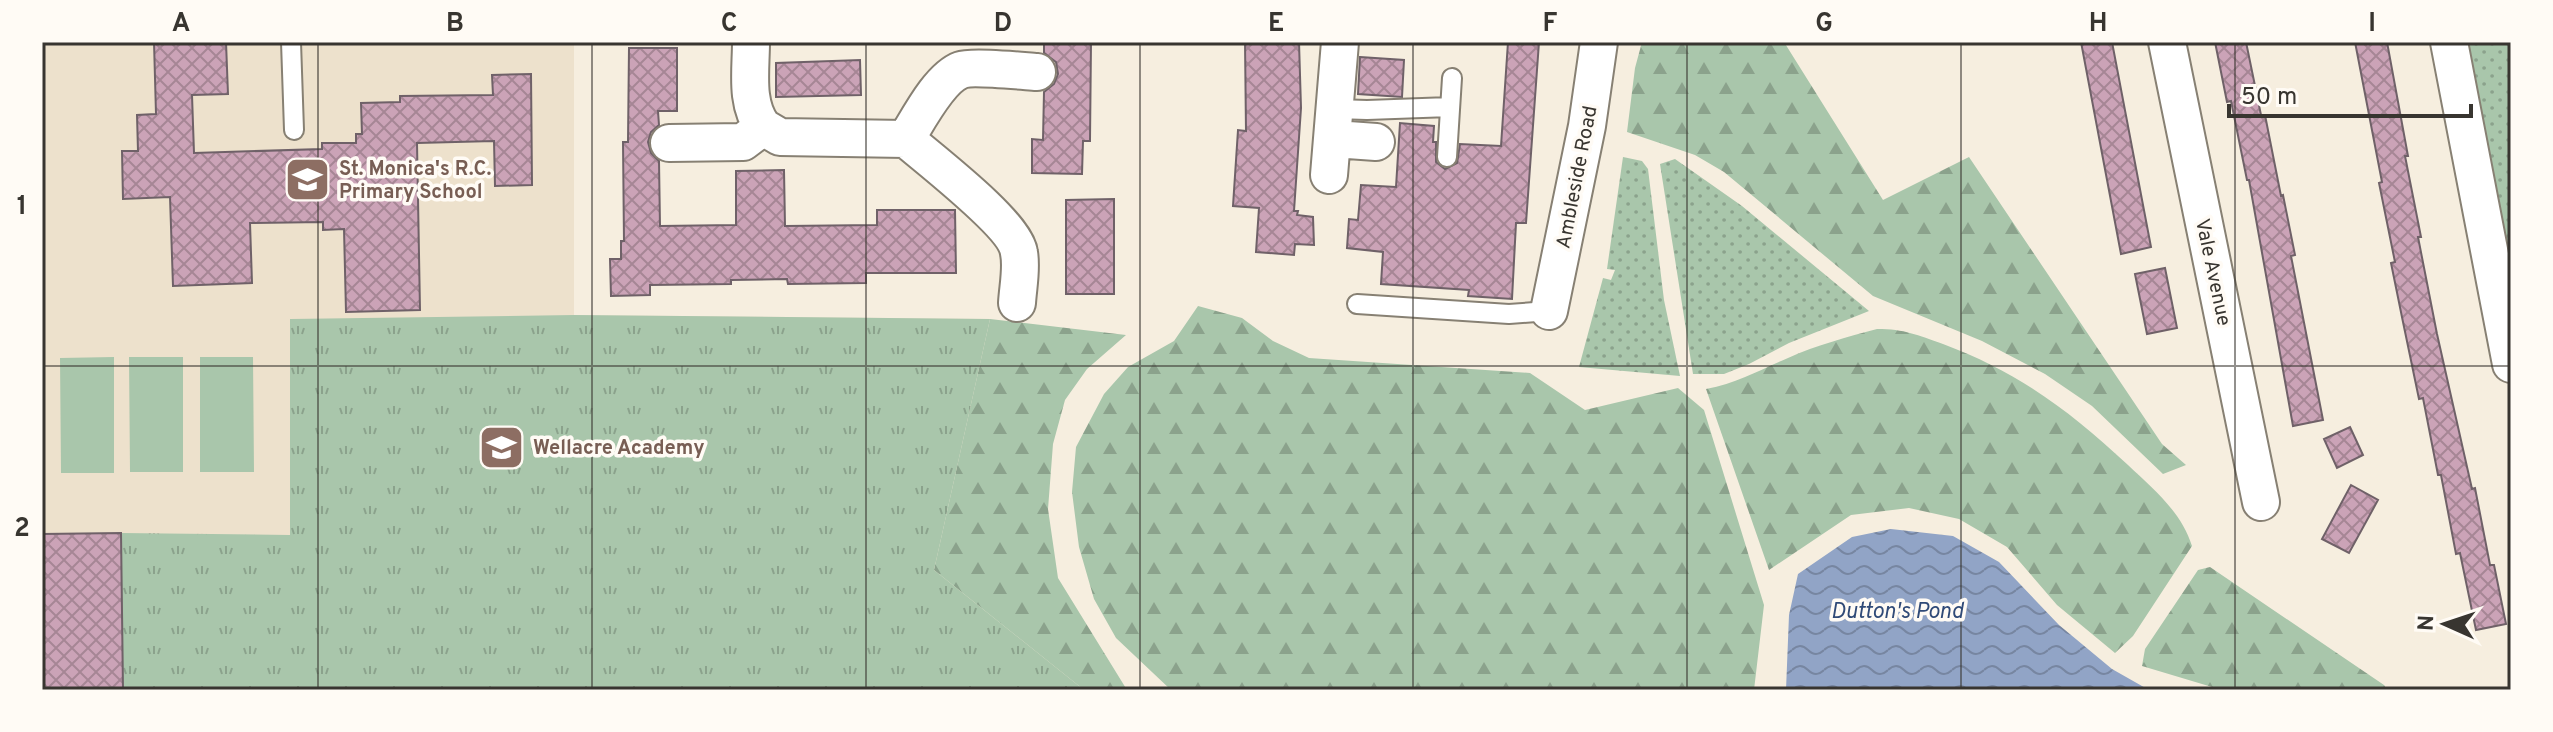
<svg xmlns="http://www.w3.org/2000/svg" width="2553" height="732" font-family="Overpass,sans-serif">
	<defs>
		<pattern id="grass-dots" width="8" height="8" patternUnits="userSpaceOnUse" patternTransform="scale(2)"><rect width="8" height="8" fill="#a9c6ab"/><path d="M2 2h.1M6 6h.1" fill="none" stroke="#8ba28c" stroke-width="1.8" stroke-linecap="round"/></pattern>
		<pattern id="forest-firs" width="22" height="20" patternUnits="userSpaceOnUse" patternTransform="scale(2)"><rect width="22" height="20" fill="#a9c6ab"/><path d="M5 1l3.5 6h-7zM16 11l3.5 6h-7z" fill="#8ba28c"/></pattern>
		<pattern id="park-tufts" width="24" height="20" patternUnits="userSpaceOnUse" patternTransform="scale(2)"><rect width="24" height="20" fill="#a9c6ab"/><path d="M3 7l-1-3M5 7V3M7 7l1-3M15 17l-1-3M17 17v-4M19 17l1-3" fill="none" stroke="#8ba28c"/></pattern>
		<pattern id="water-waves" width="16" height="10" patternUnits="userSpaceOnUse" patternTransform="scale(2)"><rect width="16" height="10" fill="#91a4c6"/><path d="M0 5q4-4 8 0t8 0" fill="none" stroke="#7786a1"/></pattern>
		<pattern id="building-cross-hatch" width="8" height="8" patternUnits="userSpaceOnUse" patternTransform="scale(2)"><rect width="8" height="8" fill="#cba3b7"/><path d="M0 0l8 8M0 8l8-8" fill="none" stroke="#a68695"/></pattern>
	</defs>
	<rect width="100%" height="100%" fill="#f6eedf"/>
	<path fill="#ede1cc" d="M42,42H574V315L990,319L934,570L1084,690H42Z"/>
	<path fill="url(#grass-dots)" d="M2464,42H2511V278Z
		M1623,157L1642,161L1648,169L1664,300L1680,376L1579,367L1603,278L1611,280L1615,270L1607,269Z
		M1675,159L1742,206L1869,311L1789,343L1749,364L1724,374H1693L1660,164Z"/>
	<path fill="url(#forest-firs)" d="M1642,42H1784L1883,200L1969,157L2162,444L2186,465L2163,474L2092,406L2045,374L1982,341L1873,296L1724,172L1695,155L1627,132L1635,68Z
		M1198,306L1242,318L1273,341L1309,358L1530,373L1585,410L1678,388L1704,410L1764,605L1754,690H1171L1116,638L1094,599L1079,547L1072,492L1076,447L1104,394L1128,367L1174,341Z
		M990,319L1126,335L1087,369L1065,400L1053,444L1048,509L1058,578L1127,690H1084L934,570Z
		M1877,329C1905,329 1917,335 1943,344C2018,372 2069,410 2128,465C2153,489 2181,511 2192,546L2133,636L2115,653L2057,605L2007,547L1959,519L1909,508L1851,515L1769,570L1706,389C1738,383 1759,370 1788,358C1817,345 1847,337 1877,329Z
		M2210,567L2384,685L2387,690H2222L2142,666L2145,649L2198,570Z"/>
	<path fill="url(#park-tufts)" d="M574,315L990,319L934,570L1084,690H123L121,533L290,535V319Z"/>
	<path fill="#a9c6ab" d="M114,357V473H61L60,358Z
		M129,357H183V472H130Z
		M200,357H253L254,472H200Z"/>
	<path fill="url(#water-waves)" d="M1891,529L1953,536L1999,562L2059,625L2112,669L2149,690H1786L1789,615L1798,574L1852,537Z"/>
	<path fill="url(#building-cross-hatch)" stroke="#6f6168" stroke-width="2" d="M154,42H226L228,94L192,95L194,153L322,149V143H356V134H362L361,103L400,102V96L493,95L492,75L531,74L532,185L495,186L494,141L417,143L420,310L346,312L344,229L323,230V222L250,223L252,283L173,286L170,197L123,199L122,151H138L137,115L156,114Z
		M1044,42H1091L1090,141H1083L1082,174L1032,173V139L1043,140L1044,92L1054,84L1058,74L1056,62L1044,53Z
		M1245,42H1299L1301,108L1294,211H1298L1297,215L1313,217L1314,245L1295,244L1294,255L1256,252L1259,208L1233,206L1238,130L1246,131Z
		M1508,42H1539L1526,223H1516L1512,299L1468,296L1469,290L1381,284L1383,252L1347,248L1349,219L1358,220L1361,185L1396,187L1400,123L1434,126L1433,142H1436V162L1445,169L1457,163L1460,144L1501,146Z
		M2081,42H2112L2151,247L2121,254Z
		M2215,42H2246L2261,115H2265L2281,196L2283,195L2295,255L2291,256L2323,420L2293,426L2249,180H2247L2231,101L2227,102Z
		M2355,42H2387L2408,156H2405L2421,237H2418L2437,334L2472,489L2475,488L2490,565H2494L2506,624L2476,630L2460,553L2456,554L2441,475H2438L2423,398L2419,399L2403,322L2391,263L2395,262L2379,183L2382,182Z
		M629,48H677V111H658L659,125L651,132L648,142L651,153L659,161L660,226L736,225V171L784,170L785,226L877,225V210H955L956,273H866V283L788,284L787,279L731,280V284L650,285V295L611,296L610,259H621V241H624L623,142H628Z
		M1360,57L1404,60L1402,97L1358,94Z
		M860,60L861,95L776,97V63Z
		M1114,199V294H1066V200Z
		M2165,268L2177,328L2147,334L2135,274Z
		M2350,427L2363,455L2337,468L2324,439Z
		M2351,485L2378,500L2349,553L2322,539Z
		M121,533L123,690H42V534Z"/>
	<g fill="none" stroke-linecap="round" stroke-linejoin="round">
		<defs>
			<path id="lane" d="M291,42L294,130
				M1336,109L1367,110L1450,107
				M1447,157L1452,78
				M1357,304L1509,314L1549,311"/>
			<path id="street" d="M751,42C751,70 745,104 763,127
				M2167,42L2261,502
				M2449,42L2511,364
				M906,139C918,120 939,78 961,70C972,66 1022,71 1037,72
				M1334,139L1376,142
				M669,143L743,142L763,127L780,137L906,139C930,160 1016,225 1019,253C1022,268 1018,287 1017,303
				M1329,175L1340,42
				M1549,311L1587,126L1599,42"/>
		</defs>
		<use href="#lane" stroke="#878073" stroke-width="22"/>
		<use href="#street" stroke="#878073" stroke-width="40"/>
		<use href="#lane" stroke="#fff" stroke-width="18"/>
		<use href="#street" stroke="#fff" stroke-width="36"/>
	</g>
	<path fill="none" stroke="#383530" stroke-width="2" stroke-opacity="0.55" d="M318,42V690M592,42V690M866,42V690M1140,42V690M1413,42V690M1687,42V690M1961,42V690M2235,42V690M42,366H2511"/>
	<defs>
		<symbol id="school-square" viewBox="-11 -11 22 22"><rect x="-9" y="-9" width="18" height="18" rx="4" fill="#8d6e63" stroke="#fffbf5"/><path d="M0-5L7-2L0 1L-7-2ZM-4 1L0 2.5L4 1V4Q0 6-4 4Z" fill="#fff"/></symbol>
	</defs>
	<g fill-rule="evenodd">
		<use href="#school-square" x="282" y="154" width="51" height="51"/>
		<use href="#school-square" x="476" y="422" width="51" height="51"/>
	</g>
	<g text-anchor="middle" stroke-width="7" stroke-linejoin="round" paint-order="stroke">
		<g font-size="20" font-weight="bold" fill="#785e54" stroke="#fffbf5" text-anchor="start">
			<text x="339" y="175">St. Monica's R.C.<tspan x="339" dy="23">Primary School</tspan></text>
			<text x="533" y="454">Wellacre Academy</text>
		</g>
		<g font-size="20" fill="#383530" stroke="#fffbf5">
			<text transform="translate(1576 177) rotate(-79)" y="7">Ambleside Road</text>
			<text transform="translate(2214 272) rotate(78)" y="7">Vale Avenue</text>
		</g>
		<g font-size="22" font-style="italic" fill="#304a77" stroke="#fffbf5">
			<text x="1897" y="618">Dutton's Pond</text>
		</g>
	</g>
	<rect width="2553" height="732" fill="none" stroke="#fffbf5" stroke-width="88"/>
	<g transform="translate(2445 624) rotate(273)" stroke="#fffbf5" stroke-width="6" paint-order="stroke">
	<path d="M0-6L14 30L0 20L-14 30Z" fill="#383530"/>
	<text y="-12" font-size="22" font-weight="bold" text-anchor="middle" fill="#383530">N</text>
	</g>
	<path d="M2229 104v12h242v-12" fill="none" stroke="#383530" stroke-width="4"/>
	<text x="2241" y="104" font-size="24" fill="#383530" stroke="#fffbf5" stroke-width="6" paint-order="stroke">50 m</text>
	<rect x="44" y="44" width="2465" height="644" fill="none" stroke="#383530" stroke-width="3"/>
	<g font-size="26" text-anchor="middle" font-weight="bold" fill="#383530">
		<text x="181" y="31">A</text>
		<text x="455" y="31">B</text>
		<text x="729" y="31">C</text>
		<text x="1003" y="31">D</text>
		<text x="1276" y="31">E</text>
		<text x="1550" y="31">F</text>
		<text x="1824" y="31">G</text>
		<text x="2098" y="31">H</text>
		<text x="2372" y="31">I</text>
		<text x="22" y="214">1</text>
		<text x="22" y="536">2</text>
	</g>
</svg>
